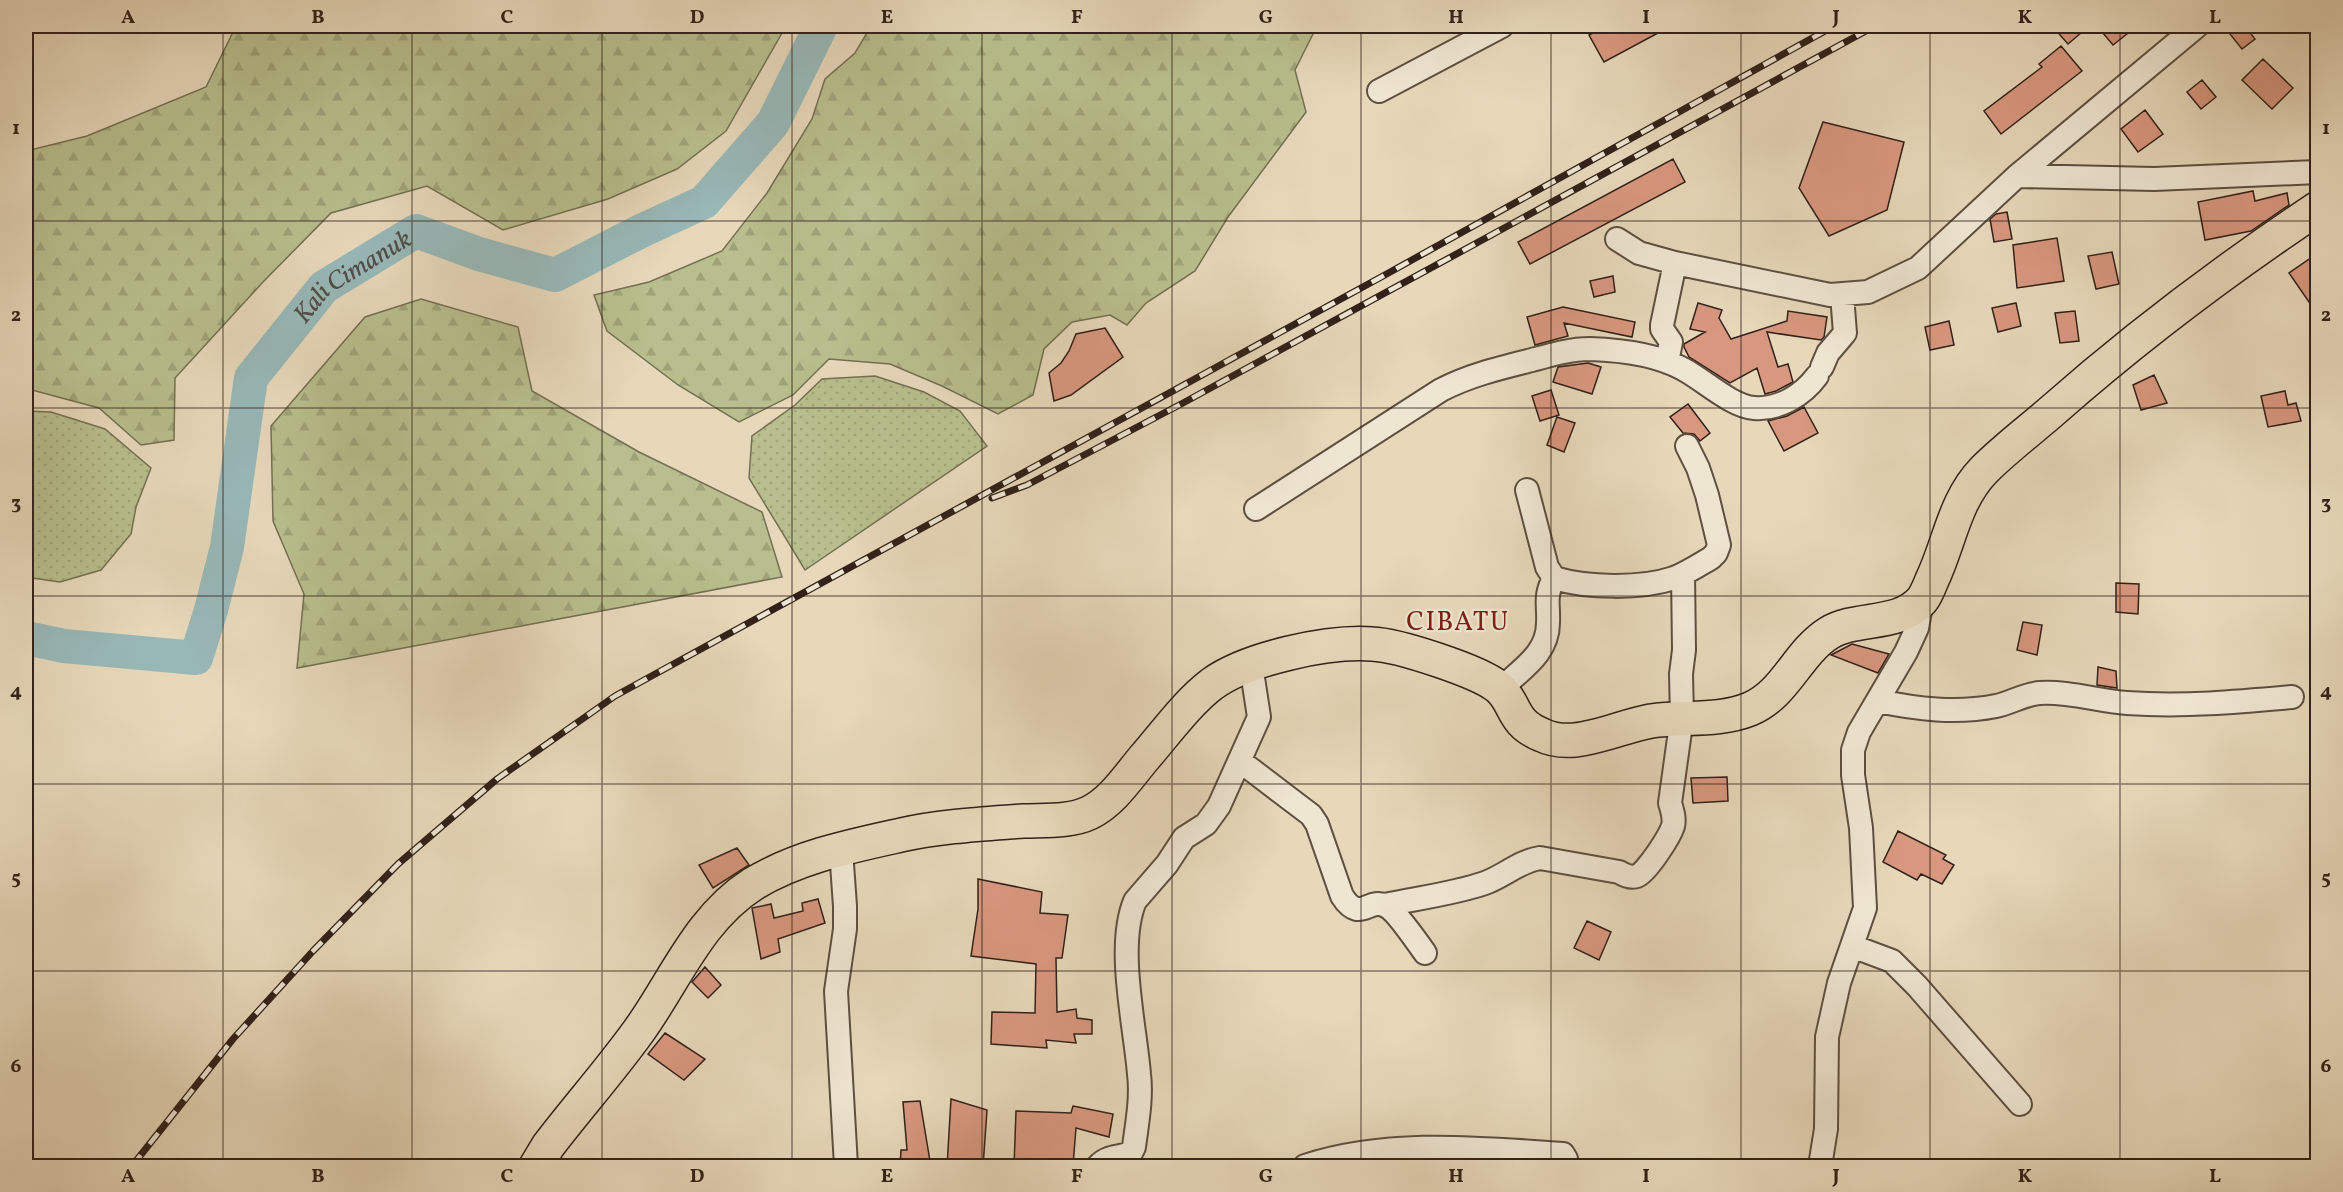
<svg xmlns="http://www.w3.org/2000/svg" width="2343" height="1192" font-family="Vollkorn,serif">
	<defs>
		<pattern id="grass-dots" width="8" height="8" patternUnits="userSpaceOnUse" patternTransform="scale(1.5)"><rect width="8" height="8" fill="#b8be8d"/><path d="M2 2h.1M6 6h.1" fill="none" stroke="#9fa379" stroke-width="1.8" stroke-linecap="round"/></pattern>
		<pattern id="forest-firs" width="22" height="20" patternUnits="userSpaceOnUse" patternTransform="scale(1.5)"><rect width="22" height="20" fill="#b8be8d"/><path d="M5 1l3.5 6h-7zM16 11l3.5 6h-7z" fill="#9fa379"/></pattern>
	</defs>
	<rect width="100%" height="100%" fill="#e7d8ba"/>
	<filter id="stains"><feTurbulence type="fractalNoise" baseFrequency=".00333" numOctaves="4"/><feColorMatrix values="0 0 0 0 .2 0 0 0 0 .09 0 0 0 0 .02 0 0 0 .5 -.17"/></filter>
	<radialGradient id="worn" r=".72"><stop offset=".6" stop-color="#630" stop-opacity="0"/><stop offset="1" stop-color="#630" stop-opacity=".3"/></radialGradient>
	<path fill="url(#grass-dots)" stroke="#747053" stroke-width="1.5" d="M875,376L924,392L960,411L987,446L805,570L749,478L752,436L795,405L822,379Z
		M26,411L51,412L105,429L151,468L136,507L131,534L101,570L60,582L26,577Z"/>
	<path fill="url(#forest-firs)" stroke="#747053" stroke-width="1.5" d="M236,26H786L726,131L677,169L608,199L503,230L427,186L331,213L263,282L175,378L174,440L141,445L99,408L32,390L26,391V151L87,136L206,87Z
		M871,26H1317L1295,70L1306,112L1228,217L1195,271L1146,303L1127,325L1110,315L1072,322L1044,349L1033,395L998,414L942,386L890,364L829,359L793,395L739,422L678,385L607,331L594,295L649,282L722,251L767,193L812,119L825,79L855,53Z
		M421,299L518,327L532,391L639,452L762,512L782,577L297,668L304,594L273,521L271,426L365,317Z"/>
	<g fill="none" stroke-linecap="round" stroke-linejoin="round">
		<path stroke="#98b8b8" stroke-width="34" id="s1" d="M26,638L64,646L196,658L211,610L227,547L251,378L324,287L416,231L479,254L555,275L641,231L704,202L773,123L821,26"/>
	</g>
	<path fill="#d8977f" stroke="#312119" stroke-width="1.5" d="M1607,26H1671L1604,62L1589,35Z
		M2052,26H2089L2068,44Z
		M2097,26H2137L2113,45Z
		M2242,26H2245L2255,39L2242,49L2230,34Z
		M2061,46L2082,71L2001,134L1984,111L2042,67L2039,64Z
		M2263,59L2293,88L2272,109L2242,80Z
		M2202,80L2216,97L2201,109L2187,92Z
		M2145,110L2163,134L2138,152L2121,129Z
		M1823,122L1904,142L1887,210L1829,236L1799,188Z
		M1673,159L1685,182L1530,264L1518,242Z
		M2253,191L2255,201L2287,193L2289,205L2251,231L2205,240L2198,202Z
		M2007,212L2012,239L1994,242L1990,219L1996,214Z
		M2057,238L2064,281L2017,288L2013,245Z
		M2112,252L2119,284L2096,289L2088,256Z
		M2318,253V315L2289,273Z
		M1613,276L1615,292L1594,297L1590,281Z
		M1698,303L1722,310L1719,318L1731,339L1787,321L1788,311L1827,317L1824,337L1821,340L1767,332L1778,367L1788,364L1793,382L1776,391L1765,394L1757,368L1730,383L1689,357L1684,347V344L1705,332L1690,329Z
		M2016,303L2021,326L1998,332L1992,308Z
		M1563,307L1635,322L1632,337L1564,323L1568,336L1535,345L1527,317Z
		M2075,311L2079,341L2060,343L2055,313Z
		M1949,321L1954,345L1930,350L1925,327Z
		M1105,328L1123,357L1071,395L1054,401L1049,373L1061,363L1069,351L1076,334Z
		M1588,363L1601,367L1592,394L1553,382L1558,367Z
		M2154,375L2167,403L2141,410L2133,385Z
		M1551,390L1559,415L1540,421L1532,396Z
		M2285,391L2288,405L2296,403L2301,421L2268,427L2261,396Z
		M1688,404L1710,433L1700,441L1694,434L1683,433L1670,417Z
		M1804,407L1818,433L1784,451L1768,421L1787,416Z
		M1557,417L1575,423L1564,452L1547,445Z
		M2116,583L2139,584L2138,614L2116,612Z
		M2023,622L2042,625L2037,655L2017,650Z
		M1852,644L1889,654L1878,673L1831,655Z
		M2098,667L2116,671L2117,688L2097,685Z
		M1727,777L1728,801L1693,803L1691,778Z
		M1898,831L1946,855L1943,859L1954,865L1942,884L1921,874L1917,880L1883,862Z
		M737,848L749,865L713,888L699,865Z
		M978,879L1042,892L1040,913L1068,915L1062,958H1056L1057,1012L1076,1009L1077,1018L1092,1020V1034H1074L1076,1043L1046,1040L1047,1048L991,1044L992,1012L1035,1013L1036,964L971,956L978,909Z
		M818,899L825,923L778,939L780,952L761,959L752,908L771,904L774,918L803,911L802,903Z
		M1587,921L1611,932L1599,960L1574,948Z
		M705,967L721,985L708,998L692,982Z
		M665,1033L705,1059L684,1080L648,1054Z
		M951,1099L987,1110L983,1167H947Z
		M920,1101L931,1167H900L901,1150H907L903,1102Z
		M1073,1106L1113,1114L1109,1137L1076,1128L1073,1165L1041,1161L1040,1167H1014L1016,1111L1071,1113Z"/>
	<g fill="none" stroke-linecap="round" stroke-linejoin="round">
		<defs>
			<path id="street" d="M1379,91L1502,26
				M2017,176L2154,179L2318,172
				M1617,239L1639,253L1675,263L1830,295L1868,292L1918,268L2017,176L2197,26
				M1667,362L1671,342L1662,329V325L1675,263
				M1822,367L1828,353L1845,333L1842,295
				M1527,490L1547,567L1554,578C1587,588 1641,589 1674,578C1687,573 1699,565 1711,558L1716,553L1719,545L1707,495L1698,468L1687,446
				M1256,509L1441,390C1470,375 1500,368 1532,360C1550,355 1570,349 1590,349C1620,350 1656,354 1683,369C1704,380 1731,406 1754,408C1779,410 1803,395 1817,376
				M1501,689C1521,669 1548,654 1548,623C1549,604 1544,597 1554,578
				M1878,701C1917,709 1956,714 1996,706C2011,703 2024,694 2040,693C2068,691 2098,701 2127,703C2182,707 2237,702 2292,697
				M1240,761L1311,815L1317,824L1342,896C1360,924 1368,897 1386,906C1395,910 1418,943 1425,953
				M841,850L845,906V929L836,991L846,1166
				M1385,905C1418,898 1453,894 1485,883C1504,876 1520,861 1540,858L1619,872C1624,875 1631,878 1637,876C1647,872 1670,836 1673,826C1675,818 1672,810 1670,803L1682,717L1681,674L1684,650L1683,574
				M1852,946L1892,961L1917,986L2020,1104
				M1098,1166C1108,1155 1119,1158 1131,1153L1134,1147C1137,1123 1142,1098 1139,1074C1135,1025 1116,946 1135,901L1167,864L1184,838L1206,824L1219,806L1259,717L1251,665
				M1305,1166C1387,1139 1477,1148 1563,1154L1566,1159L1567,1166
				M1820,1166L1826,1129L1827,1037L1839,983L1865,908L1861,828L1853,775V750L1859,732L1906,652L1917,628L1922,600"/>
			<path id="primary" d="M536,1166L548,1146C577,1108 609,1072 638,1032C675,981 698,919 753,884C797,857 851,846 901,835C941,826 983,824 1023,821C1044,820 1070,822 1089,813C1112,802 1128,777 1144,758C1165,734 1186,704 1212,684C1248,658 1328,641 1372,644C1398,645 1478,671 1498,687C1517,703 1510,722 1542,735C1552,740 1564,741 1575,740C1601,737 1625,726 1651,721C1683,716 1718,722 1750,709C1786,694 1797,653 1829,633C1857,616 1899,627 1922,600C1926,595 1930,585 1932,580C1950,542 1954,501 1984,470C2005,449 2029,431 2052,411C2136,337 2225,270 2318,208"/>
		</defs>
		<use href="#street" stroke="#5e4f41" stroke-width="26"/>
		<use href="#primary" stroke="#312119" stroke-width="36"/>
		<use href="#street" stroke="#efe6d2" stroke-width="22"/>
		<use href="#primary" stroke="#e7d8ba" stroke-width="33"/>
		<defs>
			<path id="rail" d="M992,498L1027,485L1183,403L1875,26
				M132,1166L233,1039L313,951L398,864L497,779L615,696L1383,276L1834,26"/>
		</defs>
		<use href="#rail" stroke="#312119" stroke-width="7"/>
		<use href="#rail" stroke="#efe6d2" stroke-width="4.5" stroke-dasharray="14" stroke-linecap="butt"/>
	</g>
	<path fill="none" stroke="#312119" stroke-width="1.5" stroke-opacity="0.55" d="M223,26V1166M412,26V1166M602,26V1166M792,26V1166M982,26V1166M1172,26V1166M1361,26V1166M1551,26V1166M1741,26V1166M1930,26V1166M2120,26V1166M26,221H2318M26,408H2318M26,596H2318M26,784H2318M26,971H2318"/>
	<g text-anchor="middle" stroke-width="4.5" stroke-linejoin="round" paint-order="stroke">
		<g font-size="26" font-style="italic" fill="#504e49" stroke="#efe6d2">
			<text dy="9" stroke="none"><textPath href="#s1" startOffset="603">Kali Cimanuk</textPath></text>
		</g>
		<g font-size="27" letter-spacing="1.5" fill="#7a1f14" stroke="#efe6d2">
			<text x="1458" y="630">CIBATU</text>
		</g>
	</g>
	<rect width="2343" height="1192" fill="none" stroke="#e7d8ba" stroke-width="66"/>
	<rect x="33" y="33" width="2277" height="1126" fill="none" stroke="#312119" stroke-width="2"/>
	<g font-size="20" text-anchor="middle" font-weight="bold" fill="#312119">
		<text x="128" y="23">A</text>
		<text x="318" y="23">B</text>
		<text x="507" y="23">C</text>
		<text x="697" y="23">D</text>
		<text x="887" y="23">E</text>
		<text x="1077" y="23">F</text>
		<text x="1266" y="23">G</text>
		<text x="1456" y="23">H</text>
		<text x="1646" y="23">I</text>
		<text x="1836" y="23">J</text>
		<text x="2025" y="23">K</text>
		<text x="2215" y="23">L</text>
		<text x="16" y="134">1</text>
		<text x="2326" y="134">1</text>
		<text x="16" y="321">2</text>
		<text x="2326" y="321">2</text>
		<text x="16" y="509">3</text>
		<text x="2326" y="509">3</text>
		<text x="16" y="697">4</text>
		<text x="2326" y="697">4</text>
		<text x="16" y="884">5</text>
		<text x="2326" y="884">5</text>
		<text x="16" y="1072">6</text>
		<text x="2326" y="1072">6</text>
		<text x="128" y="1182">A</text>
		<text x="318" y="1182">B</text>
		<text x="507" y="1182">C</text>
		<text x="697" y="1182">D</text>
		<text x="887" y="1182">E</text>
		<text x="1077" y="1182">F</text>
		<text x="1266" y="1182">G</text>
		<text x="1456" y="1182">H</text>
		<text x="1646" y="1182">I</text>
		<text x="1836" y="1182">J</text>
		<text x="2025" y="1182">K</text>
		<text x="2215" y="1182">L</text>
	</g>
	<rect width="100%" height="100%" filter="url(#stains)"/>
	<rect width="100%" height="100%" fill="url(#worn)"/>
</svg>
